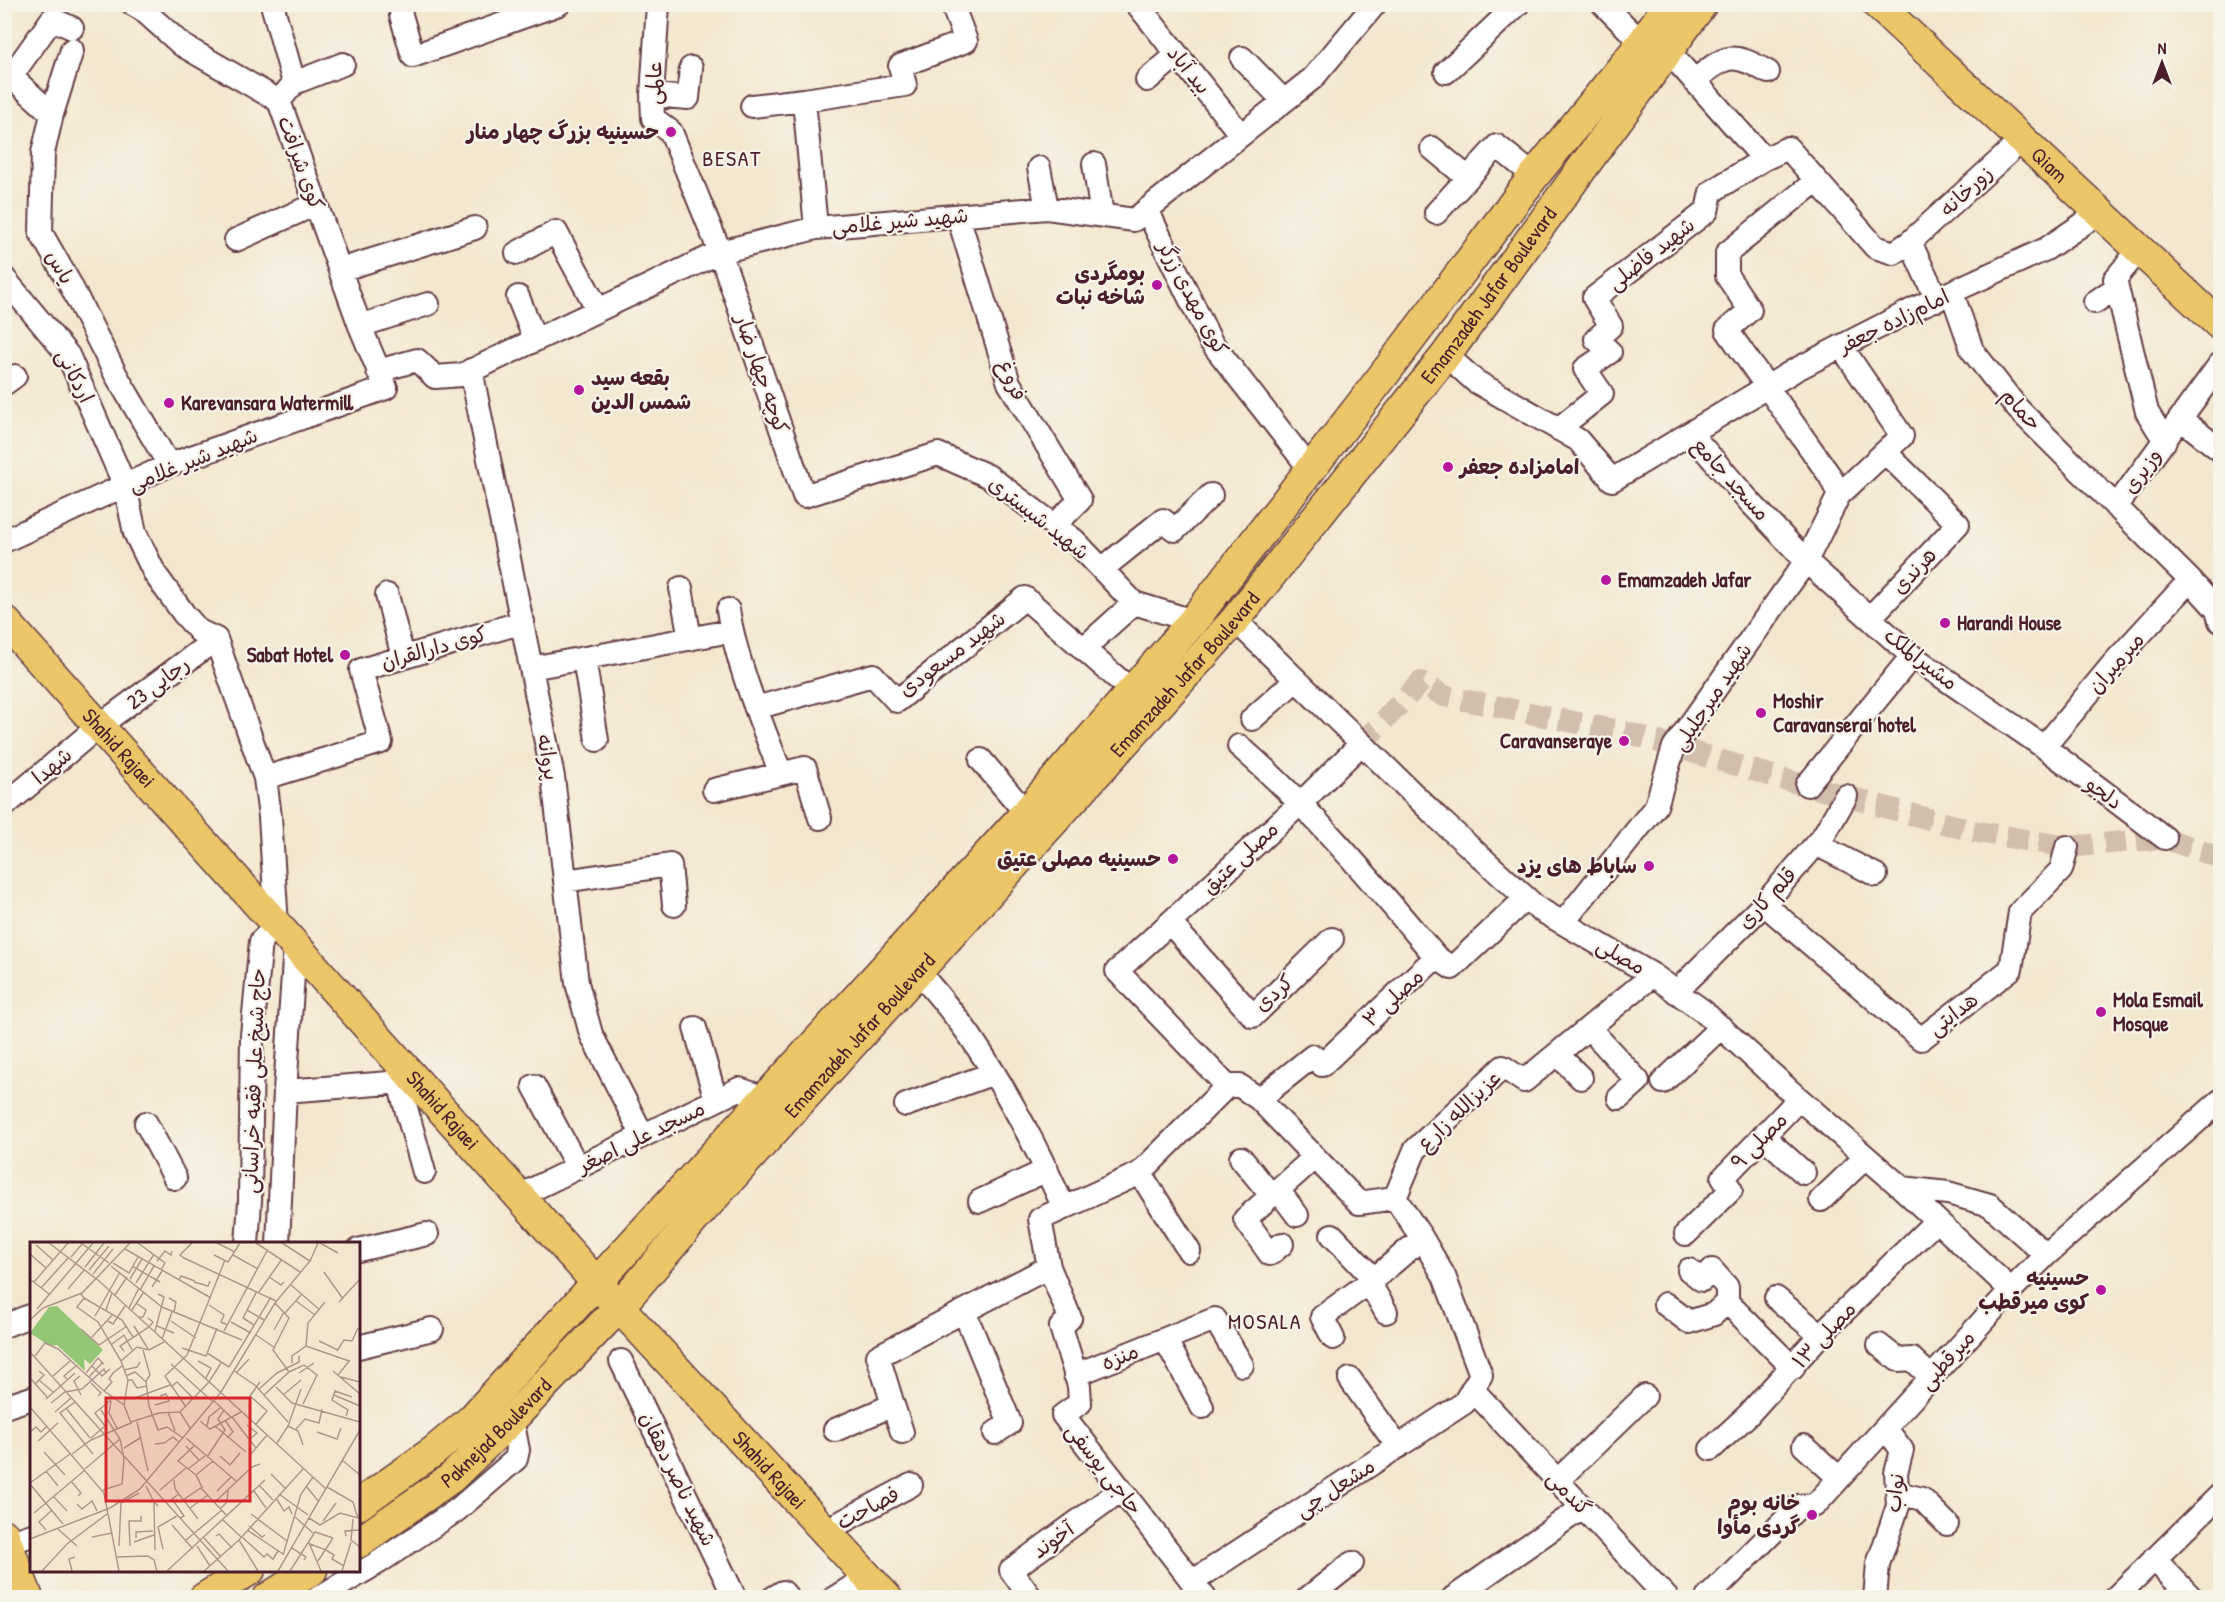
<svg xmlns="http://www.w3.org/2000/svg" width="2225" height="1602" font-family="'Patrick Hand','Playpen Sans Arabic',sans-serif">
	<rect width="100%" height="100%" fill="#f7f3e8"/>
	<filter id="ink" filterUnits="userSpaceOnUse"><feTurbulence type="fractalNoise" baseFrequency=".0167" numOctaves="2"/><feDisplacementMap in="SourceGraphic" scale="12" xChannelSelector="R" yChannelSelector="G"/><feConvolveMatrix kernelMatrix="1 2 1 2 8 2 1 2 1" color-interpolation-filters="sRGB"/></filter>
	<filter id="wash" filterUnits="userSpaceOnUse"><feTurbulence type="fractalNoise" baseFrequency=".008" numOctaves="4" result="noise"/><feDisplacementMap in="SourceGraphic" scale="24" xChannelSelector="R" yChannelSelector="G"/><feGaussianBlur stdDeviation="1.35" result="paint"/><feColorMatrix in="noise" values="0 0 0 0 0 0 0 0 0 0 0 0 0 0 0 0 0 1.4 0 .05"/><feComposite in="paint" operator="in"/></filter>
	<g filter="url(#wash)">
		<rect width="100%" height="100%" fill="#f3e6ce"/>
	</g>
	<g filter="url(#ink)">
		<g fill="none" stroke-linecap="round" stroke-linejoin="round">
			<path stroke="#d1bead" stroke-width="22" stroke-dasharray="22 11" stroke-linecap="butt" d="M1361,744L1421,682L1444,696L1629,733L1786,780L1973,831L2067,847L2165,838L2220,858"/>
			<defs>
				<path id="minor" d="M272,4L294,83L279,101
					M658,4L652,95L653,118L671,132L720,252L804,496L938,454L988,476L1074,540L1134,603L1193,621
					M1137,4L1241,135
					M1603,4L1642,43
					M401,15L413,56L559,4
					M72,50L52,114L43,153L41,233L70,284L116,375L169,465
					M1668,51L1764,159L1788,148L1875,247L1894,253L1910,242L2022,140
					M1242,58L1284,101
					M4,70L52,114
					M1446,72L1518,4
					M1147,80L1177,55
					M1694,81C1726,55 1731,51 1768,72
					M4,82L12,75L52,19L72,28
					M294,83L343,64
					M652,95L688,98L691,68
					M804,100L816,228
					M752,106L804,100L905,85L900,66L966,41L952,4
					M1432,148L1468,178
					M1094,164L1102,215
					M1039,168L1047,208
					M1147,210L1211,342L1310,469
					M1436,213L1497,146L1534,176
					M958,216L1009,383L1080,500L1054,526
					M236,240L316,204
					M1910,242L1937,300
					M2139,250L2115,279L2147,412L2165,441
					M517,253L556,232L598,310
					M340,270L475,228
					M4,278L68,355L125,486L135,533L155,574L184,614L199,631L216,639L265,778L270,817L277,925L261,941L252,1035L250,1201L247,1244
					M1952,293L1972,350L2018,409L2190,580L2217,610L2220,621
					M518,297L535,340
					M2095,302L2117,287
					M360,326L428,304
					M1841,346L1902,436L1885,452L1958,524L1870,618
					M1446,355L1475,381L1578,440L1612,480L1795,370L1914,309L2046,249L2099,213
					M471,370L553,777L577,983L591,1034L643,1136
					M378,371L417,360L435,377L462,375L720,252L816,228L1047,208L1134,220L1313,78L1375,4
					M4,384L15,376
					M2181,419L2220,450
					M1558,429L1602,394L1585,369L1610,352L1596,339L1611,326L1594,298L1707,211L1711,192L1764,159
					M1690,433L1750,502L1806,561L1912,656L2044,747L2165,838
					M1839,495L1885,452
					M2116,507L2220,364
					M4,541L169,465L386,388L360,326L279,101L182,45L143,10L133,4
					M1102,569L1163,520L1175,530L1211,495
					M681,588L690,639
					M387,595L403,657
					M728,610C737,666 761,721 781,774
					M1235,620L1438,818L1537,908L1653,975L1703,1011L1790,1091L1902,1188L2011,1290
					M1083,649L1134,603
					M584,658L597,740
					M531,668L731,631
					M756,708L873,675L897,701L1025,598L1132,691
					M1252,719L1296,680
					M1361,744L1301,803L1117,971L1227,1086H1240L1259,1099L1359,1203L1395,1198
					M1239,746C1312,809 1374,884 1436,957
					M2044,747L2112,665L2190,580
					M981,760L1026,813
					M265,778L381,742L361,670L523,622
					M1807,785L1912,656
					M714,790L805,768L820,818
					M4,806L99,726L216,639
					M1816,844L1876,875
					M565,881L670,865L674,905
					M1764,904L1921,1039L2011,969L2020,912L2061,870L2067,847
					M1170,923L1253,1016L1332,939
					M1563,923L1656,806L1674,747L1806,561L1839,495L1830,476L1727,330L1750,310L1727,276V253L1816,181
					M918,971C936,993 956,1015 972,1039C1008,1092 1038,1150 1064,1208
					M1676,992L1764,904L1824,835L1846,796
					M695,1028L716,1100
					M1589,1028L1638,1081L1619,1098
					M1557,1054L1581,1078
					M1663,1082L1721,1027
					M399,1083L424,1172
					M534,1086L578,1168
					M285,1091L416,1081
					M1259,1099L1313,1056L1322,1065L1436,957L1452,968L1526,898
					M906,1105L994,1073
					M146,1123L175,1178
					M1763,1136L1804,1173
					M1241,1158L1271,1195
					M1140,1173L1189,1251
					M1902,1188L1948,1193L1990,1205L2046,1255
					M1278,1190L1297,1215
					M519,1196L739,1089L765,1098
					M1395,1198L1415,1150L1503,1067L1524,1081L1653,975
					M1821,1200L1866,1157
					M980,1201L1047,1170
					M1686,1234L1731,1190L1723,1178L1799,1099
					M1332,1235L1374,1279
					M278,1244L285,1091L295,946
					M1282,1244L1270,1254L1245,1219L1315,1157
					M358,1250L427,1234
					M1049,1267L1070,1318L1061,1327L1079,1386L1080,1403L1063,1415L1205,1598
					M1689,1270L1702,1280L1712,1270L1727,1287V1302
					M1369,1282L1386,1312
					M1776,1298L1820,1335
					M1665,1304L1689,1322L1714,1314L1727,1302L1793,1368
					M964,1311L1010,1423L995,1433
					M4,1326L32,1315
					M1333,1338L1322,1317L1374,1279L1422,1238
					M1165,1339L1202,1407
					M1879,1345L1898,1360L1912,1359L1931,1377
					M358,1347L432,1329
					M621,1361L735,1598
					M1075,1375L1215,1319L1242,1365
					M1350,1379L1398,1447
					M1472,1389L1667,1598
					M893,1405L902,1432
					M4,1407L32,1398
					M835,1430L893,1405L878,1356L1049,1267L1040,1219L1140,1173L1227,1086
					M1804,1446L1839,1478
					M1711,1449L1748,1415L1820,1335L1936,1221
					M1557,1481L1645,1396
					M1898,1493L1922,1499L1947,1524
					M825,1531L911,1485
					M8,1543L32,1535
					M2154,1559L2192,1598
					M1192,1582L1464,1403L1481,1375L1444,1276L1422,1238L1395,1198
					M318,1598L379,1562L457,1510L516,1459L518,1450L512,1419
					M773,1598L783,1592L788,1598
					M834,1598L868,1577
					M1031,1598L1011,1570L1121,1490
					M1308,1598L1352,1563
					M1453,1598L1582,1508
					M1707,1598L1799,1506L1815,1505L2011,1290L2046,1255L2220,1101
					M1875,1598L1878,1564L1898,1506L1896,1473L1902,1450L1886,1429
					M2115,1598L2220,1495"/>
				<g id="major">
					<path id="s1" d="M1877,4L2220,325"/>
					<path id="s2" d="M4,620L596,1282L887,1598"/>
					<path d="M358,1505L434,1451L472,1419L1026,813L1193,621L1382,377L1534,176L1642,43L1669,4"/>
					<path d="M4,1535L28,1598"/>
					<path id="s3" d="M358,1543L451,1478L512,1419L619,1307L696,1217L1235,620L1446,355L1702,4"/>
					<path d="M204,1598L250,1570"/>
					<path d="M268,1598L312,1570"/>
				</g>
			</defs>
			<use href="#minor" stroke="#633d43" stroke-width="26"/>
			<use href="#major" stroke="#633d43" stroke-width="33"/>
			<use href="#minor" stroke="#fff" stroke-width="22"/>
			<use href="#major" stroke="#ebc669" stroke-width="30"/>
		</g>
	</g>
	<g fill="#b5179e" stroke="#f7f3e8" stroke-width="2">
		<circle cx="671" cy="132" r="6"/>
		<circle cx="1157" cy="285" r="6"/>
		<circle cx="579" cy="390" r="6"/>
		<circle cx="169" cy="403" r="6"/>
		<circle cx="1448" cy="467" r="6"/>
		<circle cx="1606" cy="580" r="6"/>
		<circle cx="1945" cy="623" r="6"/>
		<circle cx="345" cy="655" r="6"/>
		<circle cx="1761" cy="713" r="6"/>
		<circle cx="1624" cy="741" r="6"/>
		<circle cx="1173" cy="859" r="6"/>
		<circle cx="1649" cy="866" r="6"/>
		<circle cx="2101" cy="1012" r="6"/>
		<circle cx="2101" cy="1290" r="6"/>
		<circle cx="1812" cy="1515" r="6"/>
	</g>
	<g text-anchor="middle" stroke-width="4.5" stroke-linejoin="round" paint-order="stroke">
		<g font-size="21" fill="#4a1f2b" stroke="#f7f3e8">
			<text transform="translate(1189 70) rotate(51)" y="7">بید آباد</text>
			<text transform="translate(654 83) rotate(-88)" y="7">عالمی</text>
			<text transform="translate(301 163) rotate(70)" y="7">کوی شرافت</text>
			<text dy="7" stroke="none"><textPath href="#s1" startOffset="236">Qiam</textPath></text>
			<text transform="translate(1966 191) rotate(-43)" y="7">زورخانه</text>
			<text transform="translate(900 221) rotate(-5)" y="7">شهید شیر غلامی</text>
			<text transform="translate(1651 254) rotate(-38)" y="7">شهید فاضلی</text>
			<text transform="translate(60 267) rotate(60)" y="7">یاس</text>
			<text dy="7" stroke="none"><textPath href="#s3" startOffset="1688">Emamzadeh Jafar Boulevard</textPath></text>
			<text transform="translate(1193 298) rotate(62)" y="7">کوی مهدی زرگر</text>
			<text transform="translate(1894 321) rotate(-26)" y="7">امام‌زاده جعفر</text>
			<text transform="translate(762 374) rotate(71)" y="7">کوچه چهار ضار</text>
			<text transform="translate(75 376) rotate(63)" y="7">اردکانی</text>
			<text transform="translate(1012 380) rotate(66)" y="7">فروغ</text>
			<text transform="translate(2021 409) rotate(48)" y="7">حمام</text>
			<text transform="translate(193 460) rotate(-22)" y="7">شهید شیر غلامی</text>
			<text transform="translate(2142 471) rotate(-54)" y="7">وزیری</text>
			<text transform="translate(1731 479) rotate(48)" y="7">مسجد جامع</text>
			<text transform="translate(1039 518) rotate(38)" y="7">شهید شبستری</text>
			<text transform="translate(1914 571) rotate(-47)" y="7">هرندی</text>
			<text transform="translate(434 648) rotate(-16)" y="7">کوی دارالقران</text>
			<text transform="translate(952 654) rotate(-37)" y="7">شهید مسعودی</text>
			<text transform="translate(1921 659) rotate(38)" y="7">مشیرالملک</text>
			<text transform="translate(2116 663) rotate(-49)" y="7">میرمیران</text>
			<text dy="7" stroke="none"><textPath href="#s3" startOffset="1202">Emamzadeh Jafar Boulevard</textPath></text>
			<text transform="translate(158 683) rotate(-37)" y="7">رجایی 23</text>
			<text transform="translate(1712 697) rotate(-56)" y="7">شهید میرجلیلی</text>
			<text dy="7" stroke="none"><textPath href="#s2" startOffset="172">Shahid Rajaei</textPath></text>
			<text transform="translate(548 757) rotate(80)" y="7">پروانه</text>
			<text transform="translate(52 766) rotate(-40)" y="7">شهدا</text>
			<text transform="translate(2104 793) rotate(37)" y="7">دلجو</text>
			<text transform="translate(1240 858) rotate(-43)" y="7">مصلی عتیق</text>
			<text transform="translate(1767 898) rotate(-47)" y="7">قلم کاری</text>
			<text transform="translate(1621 956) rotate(30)" y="7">مصلی</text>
			<text transform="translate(1274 993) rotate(-41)" y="7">کردی</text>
			<text transform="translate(1393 998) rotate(-43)" y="7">مصلی ۳</text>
			<text transform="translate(1953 1014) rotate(-38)" y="7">هدایتی</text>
			<text dy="7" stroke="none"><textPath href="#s3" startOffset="716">Emamzadeh Jafar Boulevard</textPath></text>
			<text transform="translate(254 1081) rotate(-88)" y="7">حاج شیخ علی فقیه خراسانی</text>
			<text dy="7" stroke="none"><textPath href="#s2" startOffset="658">Shahid Rajaei</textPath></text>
			<text transform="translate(1459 1111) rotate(-44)" y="7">عزیزالله زارع</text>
			<text transform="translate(641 1137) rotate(-26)" y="7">مسجد علی اصغر</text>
			<text transform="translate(1759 1141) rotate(-46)" y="7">مصلی ۹</text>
			<text transform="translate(1824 1335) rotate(-47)" y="7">مصلی ۱۳</text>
			<text transform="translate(1120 1357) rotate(-22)" y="7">منزه</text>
			<text transform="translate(1947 1360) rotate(-48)" y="7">میرقطبی</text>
			<text dy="7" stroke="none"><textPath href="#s3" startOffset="177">Paknejad Boulevard</textPath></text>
			<text transform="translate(1104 1469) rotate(52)" y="7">حاجی یوسفی</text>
			<text dy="7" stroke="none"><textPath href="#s2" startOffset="1144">Shahid Rajaei</textPath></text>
			<text transform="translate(678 1479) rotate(64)" y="7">شهید ناصر دهقان</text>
			<text transform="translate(1335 1488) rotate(-33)" y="7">مشعل چی</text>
			<text transform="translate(1569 1493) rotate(47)" y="7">گندمی</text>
			<text transform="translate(1895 1493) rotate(-84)" y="7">نواب</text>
			<text transform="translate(868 1508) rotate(-28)" y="7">فصاحت</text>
			<text transform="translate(1053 1540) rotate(-36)" y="7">آخوند</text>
		</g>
		<g font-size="21" font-weight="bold" fill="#4a1f2b" stroke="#f7f3e8" text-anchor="end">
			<text x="659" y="139">حسینیه بزرگ چهار منار</text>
			<text x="1145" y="280">بومگردی<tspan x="1145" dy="24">شاخه نبات</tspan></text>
			<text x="591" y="385" text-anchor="start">بقعه سید<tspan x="591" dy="24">شمس الدین</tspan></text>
			<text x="181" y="410" text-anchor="start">Karevansara Watermill</text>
			<text x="1460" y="474" text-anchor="start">امامزاده جعفر</text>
			<text x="1618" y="587" text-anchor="start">Emamzadeh Jafar</text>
			<text x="1957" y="630" text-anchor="start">Harandi House</text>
			<text x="333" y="662">Sabat Hotel</text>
			<text x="1773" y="708" text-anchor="start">Moshir<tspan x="1773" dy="24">Caravanserai hotel</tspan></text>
			<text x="1612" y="748">Caravanseraye</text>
			<text x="1161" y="866">حسینیه مصلی عتیق</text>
			<text x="1637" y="873">ساباط های یزد</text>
			<text x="2113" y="1007" text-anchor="start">Mola Esmail<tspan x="2113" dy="24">Mosque</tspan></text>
			<text x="2089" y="1285">حسینیه<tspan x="2089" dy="24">کوی میرقطب</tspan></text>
			<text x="1800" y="1510">خانه بوم<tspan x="1800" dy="24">گردی مأوا</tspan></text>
		</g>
		<g font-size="22" letter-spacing="1.5" fill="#4a1f2b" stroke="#f7f3e8">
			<text x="732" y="166">BESAT</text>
			<text x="1265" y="1329">MOSALA</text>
		</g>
	</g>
	<g transform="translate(30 1242)">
		<rect width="330" height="330" fill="#f3e6ce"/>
		<path d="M27,64L73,108L58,126L73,108L60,122L54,117L55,129L27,103L20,104L0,91L19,65Z" fill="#92c576"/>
		<path fill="none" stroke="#af968d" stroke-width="1.5" d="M19,1L69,39M51,1L79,21M108,1L135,21L131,28M162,1L150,13L154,16L246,59M187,1L205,10M226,1L270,30M252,1L280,19M290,1L308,11M6,3L23,18M95,7L181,56M0,12L16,26M184,13L198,20L210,1M203,13L228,27M41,15L53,1M127,19L135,9L141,13L142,9M83,21L99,31L108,15M81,24L132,65L212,98M102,24L130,40M55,25L74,1M59,28L79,4M294,30L313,57M63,32L83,7M239,35L251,43L254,40M0,37L19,52M100,37L112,17M68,38L296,247M149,38L151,34L165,39M4,40L38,1M164,40L178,44L180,39M106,41L124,12M261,43L290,68M122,45L132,29M11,46L39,15M38,47L55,27M110,48L124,24M229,50L252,17M51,52L54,56L47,65L68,80L91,119L107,105L119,108L134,100M85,53L97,35M54,56L92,78L103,95M139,56L146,60L144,70M266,59L285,73M295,60L278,81L276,104L319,119M309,60L330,37M106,61L116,68L113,75H109M245,61L259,76L243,108L259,130M179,63L194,73L191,80L198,83M99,66L109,46M7,67L63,1M76,68L82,51M102,68L113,51M217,68L234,78M255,71L271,53M65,74L90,30M0,78L13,66L52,51L100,1M78,79L83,82L95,64M141,79L166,96M201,80L221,91M224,83L213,76L227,49M104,84L118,107M127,84L144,91M51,87L69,103L97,84M244,88L254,70M125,89L134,55L128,52M194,89L238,7M226,93L245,106M62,95L83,72M132,97L142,70M289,99L308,108M82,102L94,93L102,108M152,106L176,114L187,86M113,108L120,133L116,139L119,164L128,188L137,185L153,196M94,109L90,104L119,85L123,80L118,76M307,109L314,98L322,99L328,86M0,110L198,329M177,111L199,125M5,114L15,101L28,107L74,149L94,163L101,181L61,198L42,212M91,119L98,138L94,163M168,119L181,126L176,136M262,121V114L276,104M141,122L182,159M62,124L72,134L80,127M199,125L241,55M94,128L107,125L110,120M204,129L226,144L258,180M303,129L330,152M56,131L68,116L74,122M206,131L219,117M269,131L284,121M308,133L320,118M23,134L40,119M50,134L44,139L51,153M96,134L105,130L116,140M59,135L73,120M311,135L330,140M0,136L17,155M37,137L34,134L47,123M9,138L23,150M98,138H102L107,146L117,144M61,141L71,151L68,154M5,142L14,133L9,129M141,145L147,140L164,157M246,145L262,161L330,180M229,147L247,131L269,120V114M271,147L258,184L268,189L273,203M74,149L82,140L79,137L83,131L92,124M234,153L259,130L274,123L287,133L273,162M253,153L271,138M304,153L330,164M16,157L45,131M102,157L140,143M81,159L79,171L87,186M184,159L201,175M45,160L30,171L63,212M21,161L35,150L52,147L74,127L76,131M125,163L139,159L136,152L130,154M0,165L74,251L89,329M156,165L135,134L157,113L195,18M36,166L60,196M71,168L90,197L94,216L92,242L73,248M25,170L41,156M138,170L145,189M150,170L160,186M316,174L318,168L302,158L305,149L322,155M202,175L226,206M195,178L203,190L197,196M170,179L180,187L211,170M101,180L129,171L150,170L179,140L191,121M107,180L118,229M226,182L237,169L220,154L230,140M217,183L227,191L220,197M177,184L179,175L190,166M185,184L216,210M266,187L275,177L289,181L292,167M0,190L6,185L11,190L17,184M287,190L307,197L311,186M61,196L75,184L65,171L81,158M156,196L206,239M8,199L28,181M247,201L258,184M125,202L134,201L143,195L149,200M156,204L169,218M94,206L110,196M14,210L35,233M221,212L237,193M190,214L200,223L210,211M177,215L195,188L188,177L194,168M312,218L330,233M55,227L90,197M158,227L175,214M16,229L28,244M241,232L255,246M166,233L183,219M144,238L145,247L168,277M41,239L51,251L48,254M0,241L40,212M0,242L33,282M229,243L243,258M116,244L124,260L132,258M276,244L289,260M171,246L197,274M130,248L156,226M187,249L201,235M224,249L236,266M149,252L142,257L154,274L150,276M249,252L278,273M23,254L37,269M246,256L254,269L259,265L262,272M153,258L172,245L166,233L148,219L164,204M185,260L222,225L230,222M47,262L52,267L62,259L67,269M160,266L178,253M191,266L197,260L198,248M4,271L55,228M221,272L257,299M265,275L283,291M279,276L290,283L310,271L328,276L323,260L297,245M323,277L321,298L330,305M193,278L211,295M293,279L306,261M142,283L163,307M219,284L232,295L235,293M28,287L47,304M16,288L9,280L22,268M217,288L253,312M186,294L189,292L202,306M316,294L315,289L330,288M62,295L82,291M212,295L234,315L237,312L243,317L248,309M106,296V290L123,289M174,296L191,315M0,297L80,266L110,247L191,150L245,61L280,19L288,1M156,298L192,268M209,298L228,329M104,300L124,293M279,301L291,329M280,302L296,308L304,313L302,317L314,324M89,304L91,261L109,251M100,304L99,279H111V274M167,304L180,324M262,306L276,315L274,318M133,307L128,285L147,274M125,308L124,260L128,264M253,313L271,252L283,235M87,315L118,314L124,318L127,329M288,319L303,296M12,329L37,302L77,272M42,329L39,317L45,315M137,329L235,238M174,329L209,298L273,227M248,329L330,188M260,329L285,290L303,296M312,329L321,300"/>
		<path fill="#d62828" fill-opacity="0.15" stroke="#d62828" stroke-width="3" d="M76,156H220V259H76Z"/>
		<rect width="330" height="330" fill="none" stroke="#4a1f2b" stroke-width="3"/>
	</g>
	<rect width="2225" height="1602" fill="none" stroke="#f7f3e8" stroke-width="24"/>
	<g transform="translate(2162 63)" stroke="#f7f3e8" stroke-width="4.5" paint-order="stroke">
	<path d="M0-4.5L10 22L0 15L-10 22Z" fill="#4a1f2b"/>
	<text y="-9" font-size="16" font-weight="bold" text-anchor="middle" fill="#4a1f2b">N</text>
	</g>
</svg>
